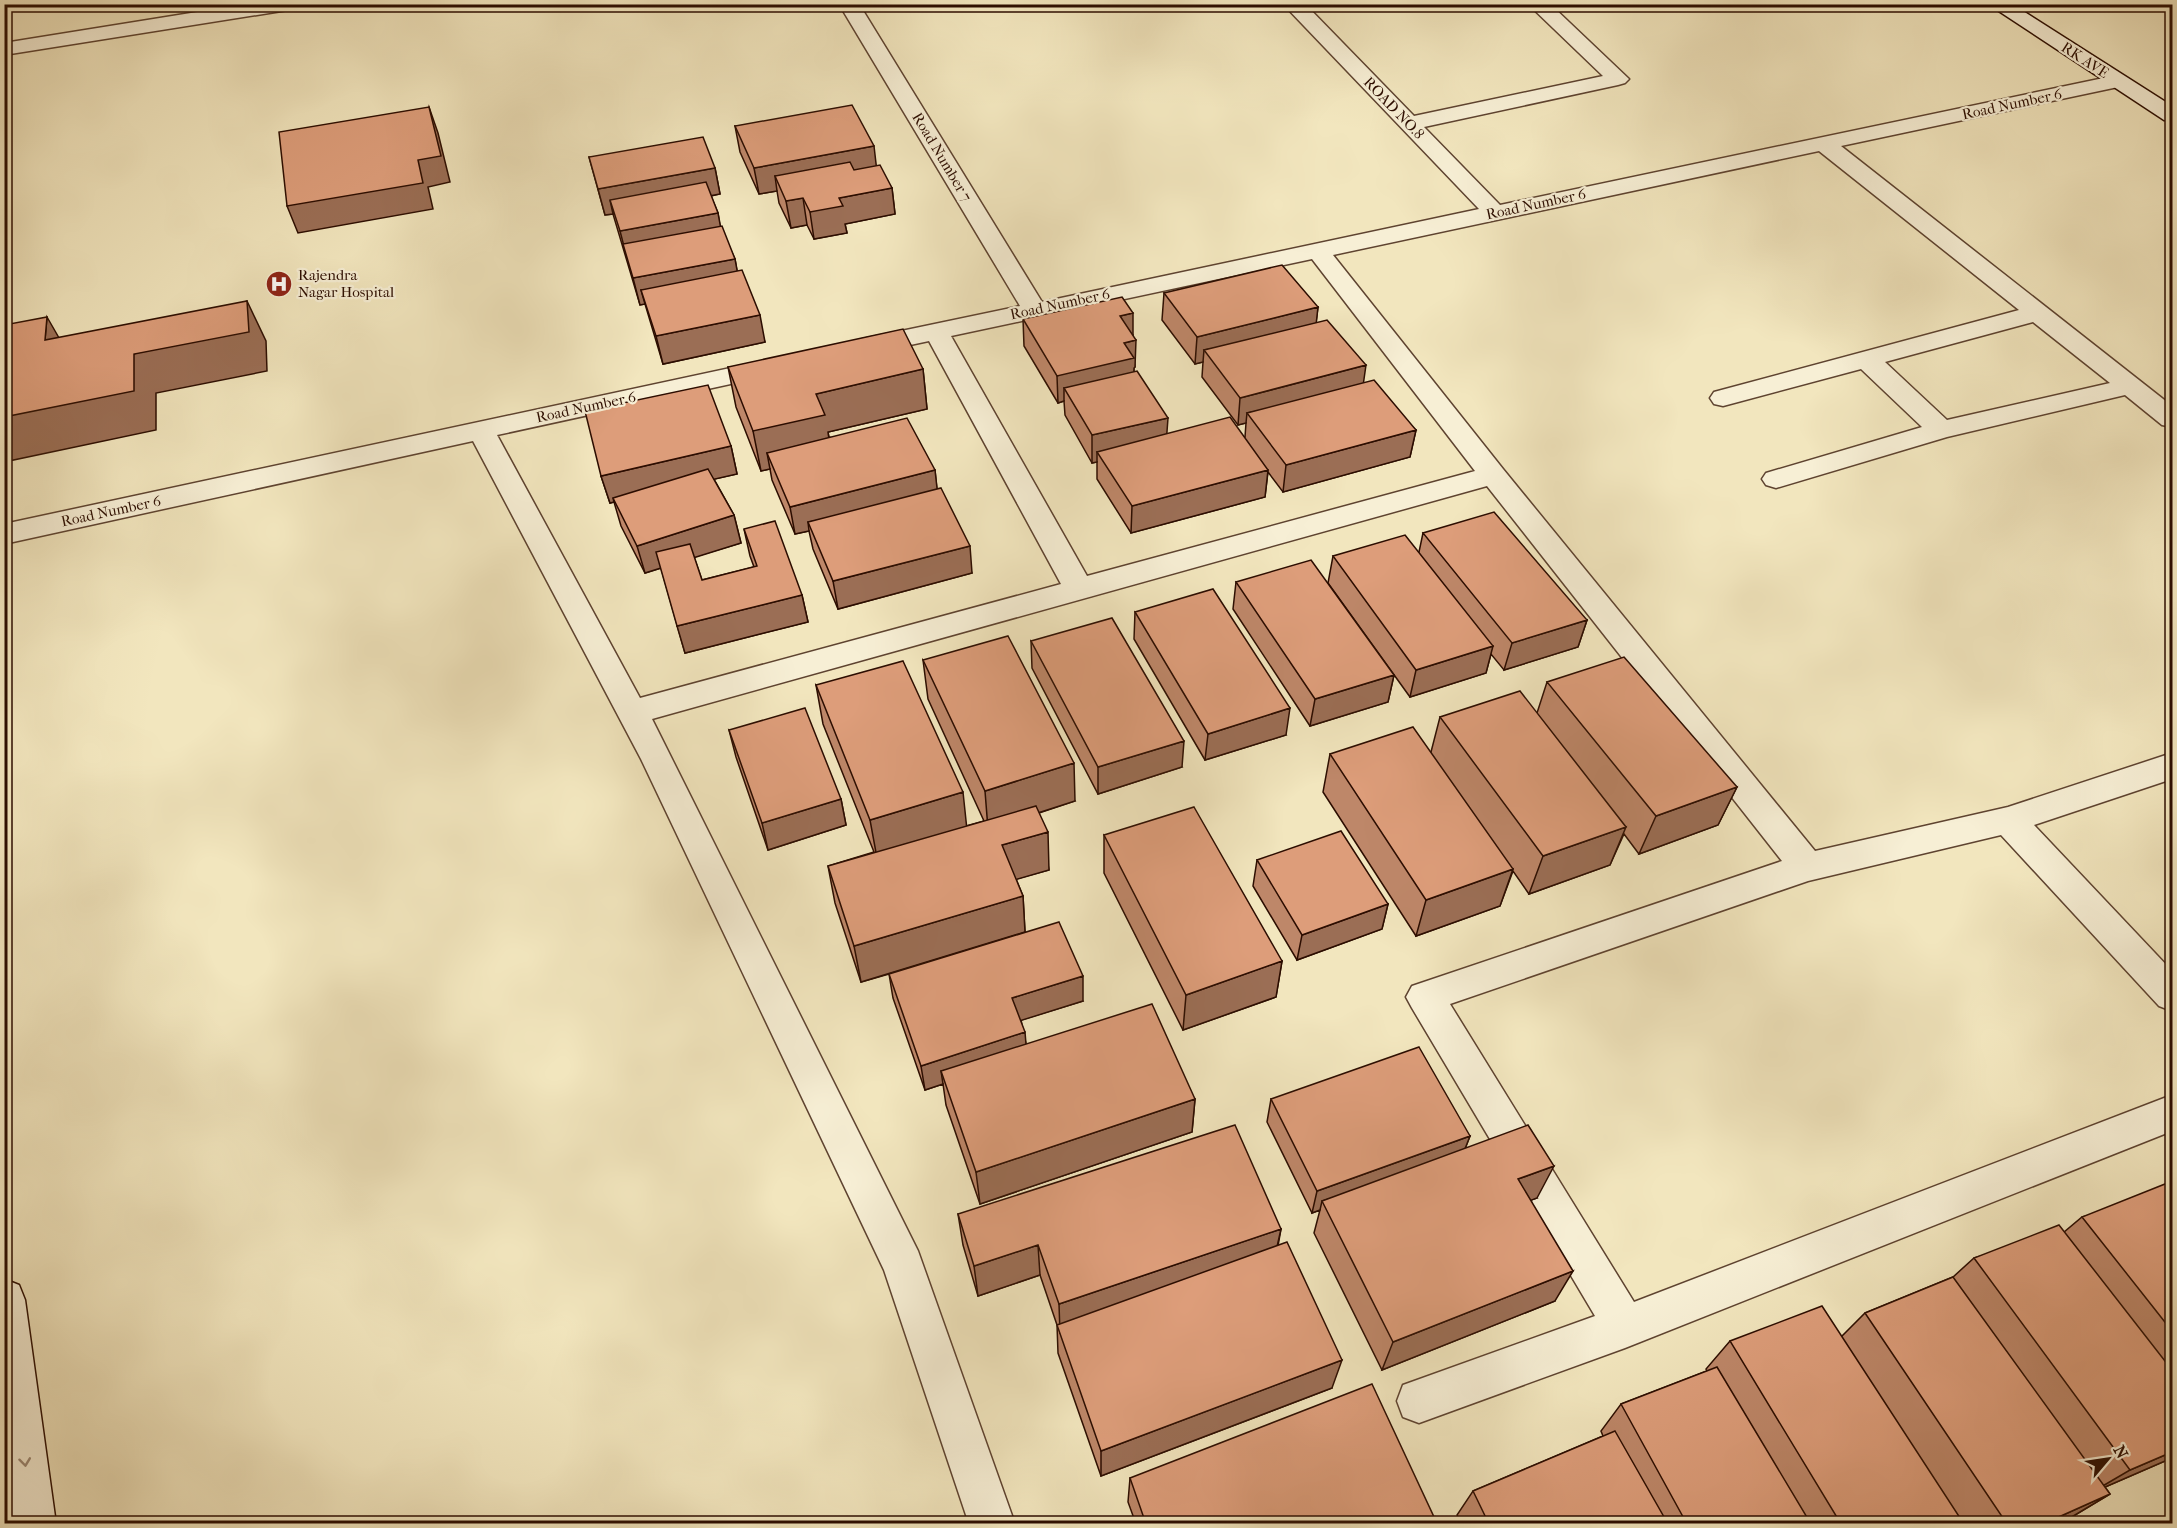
<svg xmlns="http://www.w3.org/2000/svg" width="2177" height="1528" font-family="'IM FELL French Canon',serif">
	<rect width="100%" height="100%" fill="#f2e6be"/>
	<filter id="stains"><feTurbulence type="fractalNoise" baseFrequency=".00333" numOctaves="4"/><feColorMatrix values="0 0 0 0 .2 0 0 0 0 .09 0 0 0 0 .02 0 0 0 .5 -.17"/></filter>
	<radialGradient id="worn" r=".72"><stop offset=".6" stop-color="#630" stop-opacity="0"/><stop offset="1" stop-color="#630" stop-opacity=".3"/></radialGradient>
	<g fill="none" stroke-linecap="round" stroke-linejoin="round">
		<defs>
			<path id="street" d="M247,4H298L295,8L288,10L4,55V43Z
				M839,4H859L1042,302L1479,209L1283,4H1305L1414,116L1603,76L1528,4H1550L1629,79L1625,83L1618,85L1424,127L1500,205L2118,75L2125,77L2129,81L2125,85L2118,87L1841,146L2172,406V427L2162,425L2125,395L1947,437L1776,488L1766,485L1762,479L1766,473L1922,427L1861,369L1723,406L1714,404L1710,398L1714,392L2019,310L1819,151L1333,255L1503,469L1815,851L2008,807L2172,753V779L2034,825L2172,971V1011L2159,1006L2001,835L1808,881L1450,1004L1634,1302L2172,1095V1131L1625,1348L1419,1423L1403,1417L1397,1401L1403,1385L1595,1316L1412,1008L1406,997L1412,986L1782,861L1487,486L652,719L918,1251L1015,1524H969L884,1270L641,759L473,441L4,544V524L772,359L781,361L785,367L781,373L497,435L640,698L1061,584L929,341L863,355L854,352L850,347L854,342L863,339L1020,306ZM1312,259L1475,471L1087,576L951,336ZM2033,322L2110,383L1947,420L1885,362Z"/>
			<path id="secondary" d="M1988,4H2012L2172,106V121L2164,120Z
				M4,1279L19,1285L25,1300L56,1524H10L4,1480Z"/>
		</defs>
		<use href="#street" stroke="#5e4330" stroke-width="3"/>
		<use href="#secondary" stroke="#2c0d00" stroke-width="3"/>
		<use href="#street" fill="#f7efd5" fill-rule="evenodd"/>
		<use href="#secondary" fill="#f7efd5" fill-rule="evenodd"/>
	</g>
	<path fill="#be8769" stroke="#2c0d00" stroke-width="1.5" d="M735,126L876,166L892,188L895,214L845,224L847,233L814,239L807,225L791,228L779,203L777,191L759,194L740,152Z
		M589,157L715,168L720,194L711,196L718,213L720,226L735,259L737,271L765,342L663,364L645,304L640,305L613,214L605,215Z
		M1164,293L1318,307L1316,323L1363,383L1416,430L1410,457L1283,492L1268,472L1265,497L1131,533L1097,479V462L1092,463L1065,415L1064,401L1058,403L1024,346L1023,319L1133,335L1135,367L1134,368V372L1167,434L1245,437L1246,423L1238,425L1202,377L1203,362L1195,364L1162,320Z
		M728,367L923,369L927,409L828,432L829,437L935,470L937,490L972,573L838,609L813,549L809,531L795,534L772,480L770,469L761,471L736,407Z
		M731,446L737,474L714,479L734,515L741,543L694,557L702,580L754,567L750,556L744,529L802,595L808,622L685,653L661,568L645,573L621,526L614,502L610,503L601,476Z
		M1423,533L1587,620L1578,647L1504,670L1491,654L1486,673L1410,697L1328,583L1333,556L1419,552Z
		M1236,582L1394,675L1388,702L1310,726L1233,609Z
		M1135,612L1286,735L1205,760L1134,639Z
		M1031,641L1182,767L1098,794L1032,668Z
		M923,660L1075,801L1039,813L1049,870L1016,879L1023,896L1025,932L1083,1001L1021,1020L1026,1044L1195,1099L1192,1132L980,1204L946,1105L943,1084L925,1090L893,998L889,974L861,982L835,903L828,866L874,852L823,724L816,685L966,826L984,821L928,699Z
		M1547,682L1737,787L1718,825L1639,854L1624,834L1610,865L1529,894L1513,871L1500,906L1416,936L1323,792L1330,754L1431,752L1440,717L1537,713Z
		M729,730L841,799L846,825L768,850L736,757Z
		M1104,835L1282,961L1276,997L1183,1030L1104,873Z
		M1257,860L1388,904L1382,929L1297,960L1253,886Z
		M1271,1099L1470,1136L1465,1149L1537,1198L1531,1200L1555,1301L1382,1370L1314,1233L1320,1210L1312,1213L1267,1122Z
		M2172,1194V1458L2105,1487L2110,1494L2070,1518L2057,1524H1462L1457,1515L1473,1491L1603,1436L1601,1431L1621,1404L1707,1371L1706,1369L1730,1341L1842,1336L1865,1313L1953,1277L1974,1258L2064,1232L2082,1217Z
		M958,1214L1281,1229L1278,1246L1332,1388L1101,1476L1058,1353L1057,1325L1040,1275L978,1296L963,1245Z
		M1130,1478L1434,1517L1431,1524H1136L1128,1502Z"/>
	<path fill="#9b6e55" stroke="#2c0d00" stroke-width="1.5" d="M429,107L438,133L450,182L428,187L433,209L298,233L287,206L418,160Z
		M874,146L877,172L775,176L777,191L759,194L754,168Z
		M715,168L720,194L614,214L610,200L613,214L605,215L598,189Z
		M892,188L895,214L845,224L847,233L814,239L810,212L839,198Z
		M803,198L807,225L791,228L786,201Z
		M718,213L723,240L623,244L627,258L620,231Z
		M735,259L740,286L641,290L645,304L640,305L633,278Z
		M247,301L266,341L267,371L156,393V430L4,462V417L134,354Z
		M1318,307L1315,334L1204,350L1203,362L1195,364L1197,337Z
		M1133,313V340L1120,316Z
		M760,315L765,342L663,364L656,336Z
		M47,317L70,357L45,340Z
		M1136,340L1135,367L1134,368L1133,385L1064,388V401L1058,403L1057,376L1124,343Z
		M1366,365L1362,393L1247,413L1246,423L1238,425L1240,398Z
		M923,369L927,409L828,432L831,455L767,453L770,469L761,471L753,431L816,394Z
		M1168,418L1166,445L1097,452V462L1092,463V435Z
		M1416,430L1410,457L1283,492L1286,465Z
		M731,446L737,474L615,502L613,498L614,502L610,503L601,476Z
		M935,470L938,497L808,522L809,531L795,534L790,507Z
		M1268,470L1265,497L1131,533L1132,506Z
		M734,515L741,543L645,573L637,546Z
		M970,546L972,573L838,609L833,581Z
		M802,595L808,622L685,653L677,626Z
		M1587,620L1578,647L1504,670L1512,643Z
		M1493,646L1486,673L1410,697L1416,670Z
		M1394,675L1388,702L1310,726L1315,699Z
		M1290,708L1286,735L1205,760L1208,734Z
		M1184,741L1182,767L1098,794V767Z
		M1074,763L1075,801L988,829L985,791Z
		M1737,787L1718,825L1639,854L1656,816Z
		M963,792L967,830L877,858L870,820Z
		M841,799L846,825L768,850L762,823Z
		M1626,827L1610,865L1529,894L1543,856Z
		M1048,832L1049,870L1004,883L1002,845Z
		M1513,869L1500,906L1416,936L1426,900Z
		M1023,896L1025,932L861,982L854,946Z
		M1388,904L1382,929L1297,960L1302,935Z
		M1282,961L1276,997L1183,1030L1186,995Z
		M1083,976V1001L1013,1023L1012,998Z
		M1025,1032L1027,1056L941,1071L943,1084L925,1090L921,1066Z
		M1195,1099L1192,1132L980,1204L976,1172Z
		M1470,1136L1461,1159L1322,1201L1320,1210L1312,1213L1317,1191Z
		M1554,1166L1537,1198L1503,1211L1518,1179Z
		M1281,1229L1274,1260L1060,1333L1059,1304Z
		M1038,1245L1040,1275L978,1296L974,1266Z
		M1573,1271L1555,1301L1382,1370L1393,1342Z
		M1342,1360L1332,1388L1101,1476V1451Z
		M2172,1452V1458L2089,1494L2130,1470Z
		M2110,1494L2070,1518L2057,1524H2043Z
		M1434,1517L1431,1524H1419Z"/>
	<path fill="#dd9d7a" stroke="#2c0d00" stroke-width="1.5" d="M852,105L874,146L754,168L735,126Z
		M429,107L441,156L418,160L423,183L287,206L279,132Z
		M703,137L715,168L598,189L589,157Z
		M850,162L854,170L880,165L892,188L839,198L843,206L810,212L803,198L786,201L775,176Z
		M706,182L718,213L620,231L610,200Z
		M722,226L735,259L633,278L623,244Z
		M1282,265L1318,307L1197,337L1164,293Z
		M742,270L760,315L656,336L641,290Z
		M1122,297L1133,313L1120,316L1136,340L1124,343L1134,358L1057,376L1023,319Z
		M247,301L249,332L134,354V391L4,417V325L47,317L45,340Z
		M1327,320L1366,365L1240,398L1204,350Z
		M903,329L923,369L816,394L825,415L753,431L728,367Z
		M1137,371L1168,418L1092,435L1064,388Z
		M1374,380L1416,430L1286,465L1247,413Z
		M708,385L731,446L601,476L585,411Z
		M1230,417L1268,470L1132,506L1097,452Z
		M907,418L935,470L790,507L767,453Z
		M708,469L734,515L637,546L613,498Z
		M941,488L970,546L833,581L808,522Z
		M1494,512L1587,620L1512,643L1423,533Z
		M775,521L802,595L677,626L656,552L690,544L702,580L757,566L744,529Z
		M1405,535L1493,646L1416,670L1333,556Z
		M1311,560L1394,675L1315,699L1236,582Z
		M1213,589L1290,708L1208,734L1135,612Z
		M1112,618L1184,741L1098,767L1031,641Z
		M1008,636L1074,763L985,791L923,660Z
		M1624,657L1737,787L1656,816L1547,682Z
		M903,661L963,792L870,820L816,685Z
		M1520,691L1626,827L1543,856L1440,717Z
		M805,708L841,799L762,823L729,730Z
		M1413,727L1513,869L1426,900L1330,754Z
		M1036,806L1048,832L1002,845L1023,896L854,946L828,866Z
		M1194,807L1282,961L1186,995L1104,835Z
		M1341,831L1388,904L1302,935L1257,860Z
		M1059,922L1083,976L1012,998L1025,1032L921,1066L889,974Z
		M1152,1004L1195,1099L976,1172L941,1071Z
		M1419,1047L1470,1136L1317,1191L1271,1099Z
		M1235,1125L1281,1229L1059,1304L1038,1245L974,1266L958,1214Z
		M1528,1125L1554,1166L1518,1179L1573,1271L1393,1342L1322,1201Z
		M2165,1184L2172,1194V1331L2082,1217Z
		M2059,1225L2172,1370V1452L2130,1470L1974,1258Z
		M1287,1242L1342,1360L1101,1451L1057,1325Z
		M1953,1277L2110,1494L2043,1524H2007L1865,1313Z
		M1822,1306L1964,1524H1841L1730,1341Z
		M1717,1367L1811,1524H1687L1621,1404Z
		M1372,1384L1434,1517L1419,1524H1146L1130,1478Z
		M1615,1431L1668,1524H1489L1473,1491Z"/>
	<defs><path id="oneway-chevron" d="M-2-3.5L2.5 0L-2 3.5" fill="none" stroke-width="1.6" stroke-linecap="round" stroke-linejoin="round" transform="scale(1.5)"/></defs>
	<use stroke="#9c8975" href="#oneway-chevron" transform="translate(25 1462) rotate(83)"/>
	<defs>
		<symbol id="hospital-disc" viewBox="-11 -11 22 22"><circle r="9.5" fill="#8f2418" stroke="#f7efd5"/><path d="M-5-5h3v3.5h4V-5h3V5h-3V1.5h-4V5h-3Z" fill="#fff"/></symbol>
	</defs>
	<g fill-rule="evenodd">
		<use href="#hospital-disc" x="264" y="269" width="30" height="30"/>
	</g>
	<g text-anchor="middle" stroke-width="4.5" stroke-linejoin="round" paint-order="stroke">
		<g font-size="15" fill="#2c0d00" stroke="#f7efd5">
			<text transform="translate(2085 60) rotate(33)" y="5">RK AVE</text>
			<text transform="translate(2012 104) rotate(-12)" y="5">Road Number 6</text>
			<text transform="translate(1394 108) rotate(46)" y="5">ROAD NO.8</text>
			<text transform="translate(942 157) rotate(59)" y="5">Road Number 7</text>
			<text transform="translate(1536 204) rotate(-12)" y="5">Road Number 6</text>
			<text transform="translate(1060 304) rotate(-12)" y="5">Road Number 6</text>
			<text transform="translate(586 407) rotate(-12)" y="5">Road Number 6</text>
			<text transform="translate(111 511) rotate(-12)" y="5">Road Number 6</text>
		</g>
		<g font-size="15" fill="#2c0d00" stroke="#f7efd5" text-anchor="start">
			<text x="298" y="280">Rajendra<tspan x="298" dy="17">Nagar Hospital</tspan></text>
		</g>
	</g>
	<rect width="2177" height="1528" fill="none" stroke="#f2e6be" stroke-width="24"/>
	<rect x="6" y="6" width="2165" height="1516" fill="none" stroke="#2c0d00" stroke-width="3"/>
	<rect x="12" y="12" width="2153" height="1504" fill="none" stroke="#2c0d00" stroke-width="1.5"/>
	<g transform="translate(2108 1459) rotate(61)" stroke="#f7efd5" stroke-width="4.5" paint-order="stroke">
	<path d="M0-4.5L10 22L0 15L-10 22Z" fill="#2c0d00"/>
	<text y="-9" font-size="16" font-weight="bold" text-anchor="middle" fill="#2c0d00">N</text>
	</g>
	<rect width="100%" height="100%" filter="url(#stains)"/>
	<rect width="100%" height="100%" fill="url(#worn)"/>
</svg>
